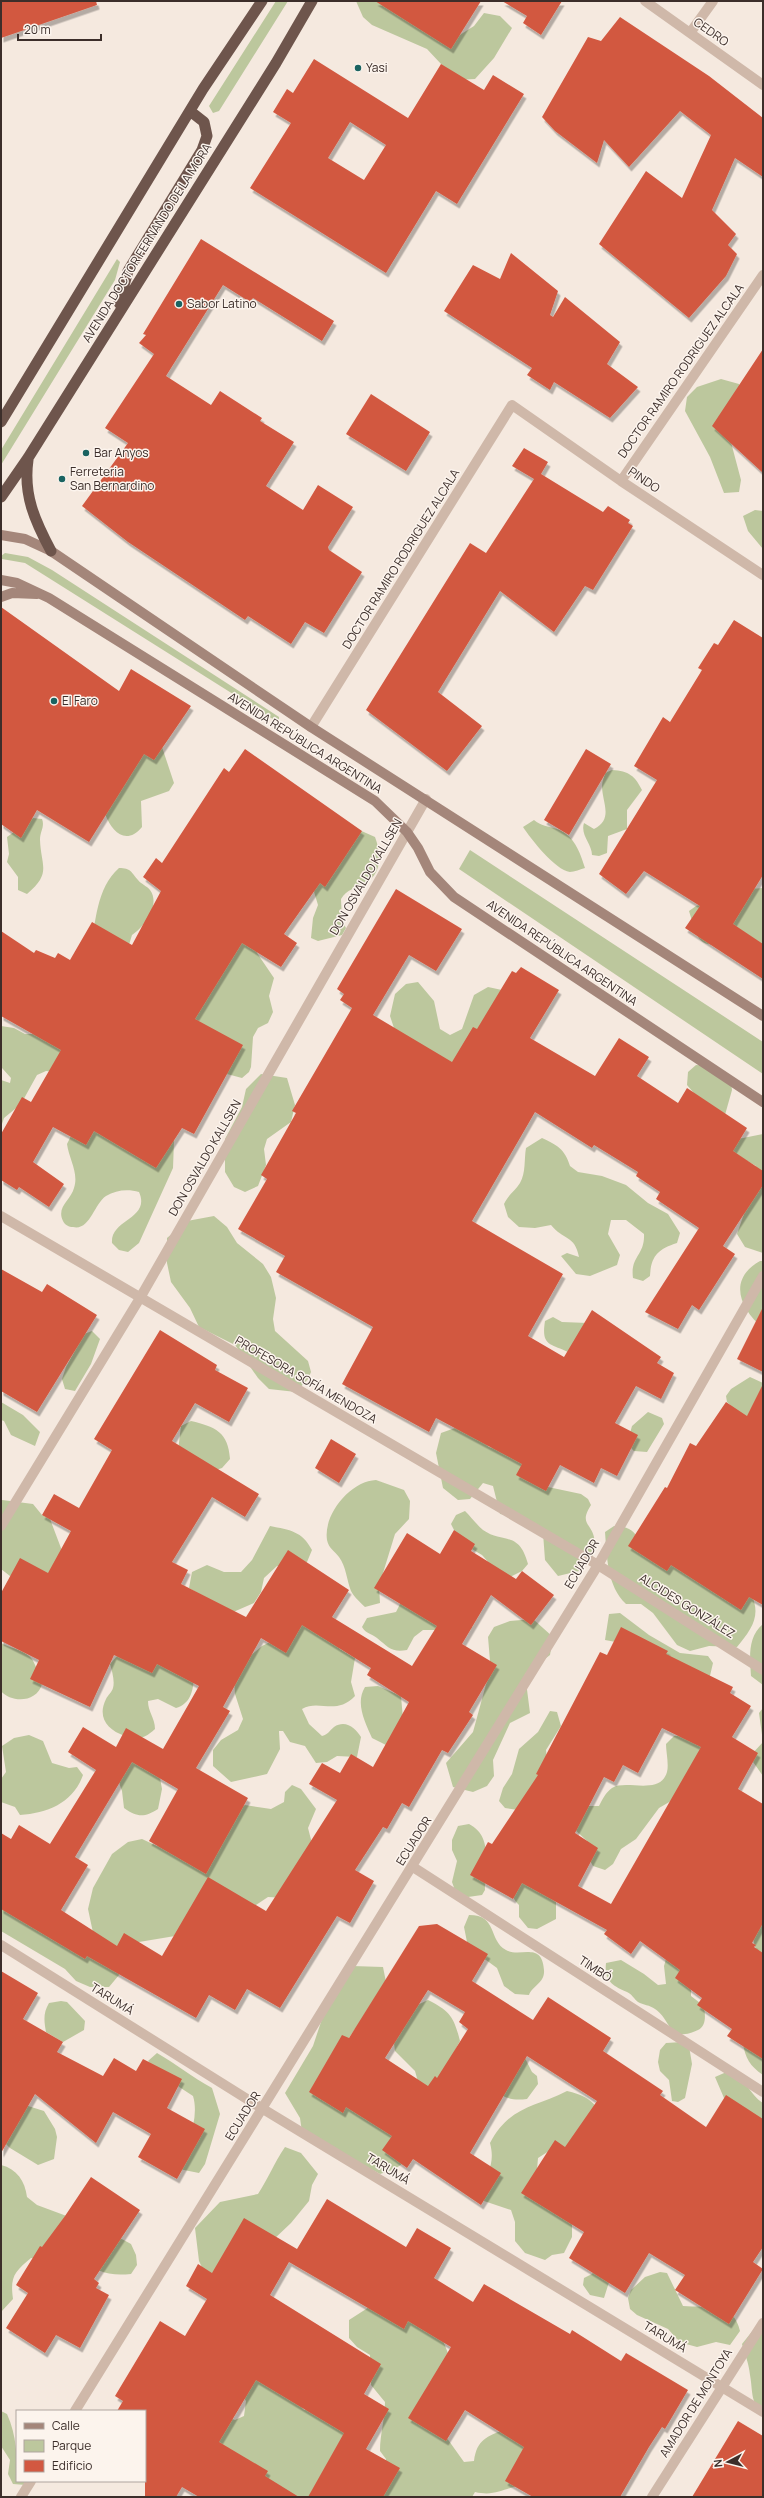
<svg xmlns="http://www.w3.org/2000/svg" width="764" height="2498" font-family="Manrope,sans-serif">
	<defs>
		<filter id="shadow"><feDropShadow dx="2.5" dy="4.5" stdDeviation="0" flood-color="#0004"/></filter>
	</defs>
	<rect width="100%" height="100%" fill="#f5e9df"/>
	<path fill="#bcc79d" d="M276,1H288L219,111L213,113L209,106Z
		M356,1H403L455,38L474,26L484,13L500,16L512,28L494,58L475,79L456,80L427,49L372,25L363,17Z
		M117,259L120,262L115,280L1,465V450Z
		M721,379L739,384L744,394L728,431L741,480L739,492L724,493L710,457L685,411L687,397L697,387Z
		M755,510L763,511V549L748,531L743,516Z
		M5,553L28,557L52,570L279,717V721H276L25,563L2,559L1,556Z
		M162,747L174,783L169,791L141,801L142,827C126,846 112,832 105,814L40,779Z
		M612,770C629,771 635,776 642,790L627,810V829L608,836L607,853L599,856L592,855C592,844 580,835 584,823L594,829C614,819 602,802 602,786C602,782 604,777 605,773Z
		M33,818L42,819C45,827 40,831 40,840C41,866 52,873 27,894L18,890V877L7,862L9,854L7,837Z
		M534,820C541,826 548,826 557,829C574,835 580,852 585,868C581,869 574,872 570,872C555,870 531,839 523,827Z
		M357,829L375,837C381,853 383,874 364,884C354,889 347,889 341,899L342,921L346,928L342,935L318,941L311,938L313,918L318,905L312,885Z
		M470,850L763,1042V1074L459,869Z
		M119,868C131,868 131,872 138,880C141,884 147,886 150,890C161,905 144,927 132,935L128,948L167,937L260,944L257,953L274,978L269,996L273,1012L268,1023L258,1028L253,1037L251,1067L249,1072L242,1078L227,1074L90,951C96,923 96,888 119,868Z
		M763,888V970L733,944C698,947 699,944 689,911L696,906L751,889Z
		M418,982L434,1001L440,1029L450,1035L462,1029L474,995L488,987L511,992L457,1065L438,1062L396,1034L390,1016L395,994L406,984Z
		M1,1026L14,1028L25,1034H38L63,1045L57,1072L46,1071L37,1075L21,1104L4,1118L1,1127V1080L10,1083L11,1078L2,1068Z
		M696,1065L716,1066L730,1075L732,1090L723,1122L733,1140L763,1134V1253L745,1247L737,1234L748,1202L760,1189L756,1166L723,1147L693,1092L687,1085L688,1072Z
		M261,1074L287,1078L295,1105L291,1122L267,1139L264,1149L266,1165L258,1186L245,1192L234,1187L225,1172V1139L242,1107L246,1089Z
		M77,1124L168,1135L174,1141L173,1168L139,1243L128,1252L119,1250L112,1243C110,1219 151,1219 139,1192C128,1189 116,1190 106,1196C94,1204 90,1231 73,1227C69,1227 65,1225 63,1221C56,1207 71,1200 74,1188C79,1173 69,1159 67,1144Z
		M542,1138C557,1145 565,1149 570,1166L578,1172L602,1176L626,1185L648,1203L668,1214L680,1233L677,1243C658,1249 651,1256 650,1276L643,1281L633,1278C630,1256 645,1256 644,1234L626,1220H611L608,1234L620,1255L617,1265L590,1276L576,1274L561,1256L567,1253L579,1257C575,1235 563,1240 551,1225L535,1228L519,1227L508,1217L504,1204C508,1195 515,1191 520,1183C526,1173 524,1159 526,1148Z
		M214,1216L227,1227L237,1243L263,1264L271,1277L276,1298L273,1319L275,1331L308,1361L311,1372L308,1379L296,1392L269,1389L258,1378L235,1345L199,1327L190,1308L171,1282L167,1263V1238L187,1221Z
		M760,1261H763V1328C739,1308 728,1279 760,1261Z
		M553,1317L562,1322L588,1323L568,1352C550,1343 541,1346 545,1321Z
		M92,1331L100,1339L91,1364L75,1391L65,1389L62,1379L66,1367L84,1334Z
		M750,1377L763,1383V1398L746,1420L727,1402L726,1396L731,1389Z
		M1,1402L23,1415L40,1432L35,1446L11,1435L4,1421L1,1420Z
		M648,1412L662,1418L664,1424L647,1452L634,1451L627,1444L632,1426Z
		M191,1421C216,1427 228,1432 230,1459L222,1468L207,1473L178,1451L181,1426Z
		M455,1428L480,1437L489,1447L511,1452L548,1487L581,1494L588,1499L591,1505C579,1524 591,1523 594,1537C595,1543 593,1550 593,1556L579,1571L558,1576L545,1560L543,1533L513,1516L500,1514L493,1486L483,1483L470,1499L458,1500L443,1488L436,1453L441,1433Z
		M376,1480L404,1490L410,1501L409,1519L395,1534L379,1586L380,1603L365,1607C361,1603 354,1597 351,1591C347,1581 346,1566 339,1557C334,1550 329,1549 327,1540C323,1514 351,1481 376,1480Z
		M2,1500L33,1504L42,1515L50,1519L64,1556L60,1577L22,1573L10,1576L1,1569Z
		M465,1511C471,1517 477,1525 483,1530C503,1544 519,1530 528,1564L522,1571L510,1577L499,1574L482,1555L460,1542L451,1524L456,1515Z
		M270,1526C290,1530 302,1531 312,1550L307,1562L277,1566L264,1578L261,1592L254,1603L231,1613L189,1588L192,1572L207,1565L224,1572H241L252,1560Z
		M614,1526C641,1526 636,1543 650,1560L661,1561L751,1594C762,1616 751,1630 737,1647L709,1646L690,1651L677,1645L653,1613L641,1604H626C607,1586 607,1557 605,1532Z
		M402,1600L470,1617L472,1628L449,1641L434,1630H423L414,1637L407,1650C392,1653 388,1647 377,1638C371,1633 366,1634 362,1627L367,1618L396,1612Z
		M620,1613L649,1635L680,1653L708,1656L713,1663L709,1680L632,1645L605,1640L609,1614Z
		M533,1619L553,1637L550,1655L525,1674L530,1713L510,1723L493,1760L494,1776L487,1786L473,1792L453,1787L446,1763L473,1732L488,1677L490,1661L488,1637L494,1627L510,1621Z
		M296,1621L333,1640L340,1649L355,1658L351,1682L355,1696C336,1716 319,1699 302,1709L309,1724L322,1736C329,1734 329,1731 334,1727C346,1719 356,1729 361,1737L357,1757L337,1756L327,1762L316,1763L305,1746L290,1742L283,1731H279L280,1749L267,1774L231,1782L213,1766V1750L221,1740L238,1730L243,1719L235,1694L234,1678L250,1656L262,1646L276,1639Z
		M763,1624V1685L751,1676C750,1659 747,1637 763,1624Z
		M1,1643C10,1648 21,1649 29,1656C33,1659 34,1663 36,1667C38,1672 43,1678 42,1684C37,1703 11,1703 1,1691Z
		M117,1656L149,1660L194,1678C193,1692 190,1704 176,1708L158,1699L148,1701C148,1712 155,1718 155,1729C145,1738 138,1741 125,1736C107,1730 97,1717 106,1699C108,1695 112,1692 113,1688C115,1681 112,1671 110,1664Z
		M378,1686L401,1696L403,1719L386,1745L372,1738C365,1722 355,1703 365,1687Z
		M763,1708V1776L751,1759L752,1754L763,1742L759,1713Z
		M550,1711L557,1712L561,1726L546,1750L548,1770L518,1810L505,1808L499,1801L503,1788L512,1774L519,1749L538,1732Z
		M29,1735L43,1741L52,1763L69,1768L77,1767L83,1775C73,1803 48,1813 20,1815L15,1807L1,1802V1779L6,1772L2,1746L14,1738Z
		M685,1735L704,1746L683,1794L659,1808L636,1839L621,1849L613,1864L605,1870L593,1866L588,1857L587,1841L571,1826L587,1806H599C602,1800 606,1792 612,1788C626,1779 660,1796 667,1772C669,1764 666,1752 666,1744L674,1736Z
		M125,1753L160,1778L162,1789L158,1809C144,1818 137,1817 124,1808L122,1791L115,1771Z
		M292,1785L301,1789L316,1809L308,1828L315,1855L287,1898L268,1897L256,1905L243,1907L175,1936L133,1943L125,1948L95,1942L88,1909L93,1888L112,1854L128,1842L142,1839L157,1846L175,1847L245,1805L271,1809L284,1802L285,1792Z
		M469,1824C494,1837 484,1865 485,1890L482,1895L468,1897L456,1893L452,1882L457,1861L452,1850V1840L458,1826Z
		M514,1873L556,1902V1919L537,1929L528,1928L519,1917V1905C509,1895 511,1887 514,1873Z
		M1,1896L122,1966L119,1975L109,1987H90L76,1981L65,1969L1,1931Z
		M469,1915C498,1915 488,1940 506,1950C520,1958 542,1941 544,1970C545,1983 533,1985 529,1995L515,1994L504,1986L497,1968L468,1947L464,1927Z
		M763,1915V1958L758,1956L752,1936Z
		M666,1959L679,1963L691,1990V1996L704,2006C705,2014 707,2026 698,2030C668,2044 671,2019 655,2009C650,2005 643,2005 638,2002C634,1999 632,1994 627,1992C613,1986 604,1981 606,1963L621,1960L644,1974L658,1985L666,1984L664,1966Z
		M352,1966L383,1967L387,1987L372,2016L355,2029L342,2048L388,2116L406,2161L395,2169L380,2174L302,2132L300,2118L285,2093L313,2046L332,1989Z
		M428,2000C450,2011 454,2017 460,2041L425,2107L415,2071L395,2051L393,2035L413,2007Z
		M61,2001L67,2002L85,2021L84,2030L63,2042L46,2032C44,2021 43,2013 49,2003Z
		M763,2013V2075C750,2066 745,2058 743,2043Z
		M682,2042L689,2046L692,2064L685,2098L678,2102L672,2101L669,2080L660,2071L658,2062L660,2050L666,2043Z
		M157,2053C176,2064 192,2077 212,2088L220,2114L205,2164L199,2173L179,2169C186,2147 200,2119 193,2096L161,2075L148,2061Z
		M525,2058L532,2072L537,2076L538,2084L527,2099C512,2101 504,2098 492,2089Z
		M731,2070C748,2081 749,2094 763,2103V2125L724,2098L715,2077Z
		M567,2091C596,2097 600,2111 614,2135L549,2151L538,2158L535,2193L572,2220V2237L564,2253L552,2255L545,2260L525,2253L515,2241V2222L511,2210L484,2201L479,2189C489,2173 495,2162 490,2143C510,2106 533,2108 567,2091Z
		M28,2106L44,2111L55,2129L57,2137L54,2159L38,2165L10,2148L1,2139V2116Z
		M285,2147L301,2153L318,2174L312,2185L309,2201L291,2223L215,2295L199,2261L195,2228L220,2202L258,2194C268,2179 274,2163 285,2147Z
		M1,2165C17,2169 25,2181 27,2197L37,2205L107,2231L131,2244L136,2255L137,2265L131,2274C119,2275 109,2275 98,2270L31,2258C14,2272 10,2277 13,2299L1,2312Z
		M600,2265L610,2279L604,2298L590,2295L583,2285L584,2278L592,2274Z
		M660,2272L667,2273L683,2306C707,2308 734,2302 740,2331L730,2345L716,2342L697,2347L686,2344L677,2339L668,2329L637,2315L630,2309L628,2298L631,2290L645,2277Z
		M377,2302L439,2330L449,2356L439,2427L464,2462L474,2461C477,2439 487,2437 505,2429L591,2481L623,2497C603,2497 582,2498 563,2497C552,2495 542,2488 531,2486C508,2483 500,2498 475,2492L472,2497H287L231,2463L199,2408L235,2420L244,2416L246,2401L235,2384L243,2370L292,2394L304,2410L331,2401L349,2441L384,2480L386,2459L380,2451C380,2434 385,2419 385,2402L371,2385L370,2355L357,2347L349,2338V2320Z
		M763,2323V2415C750,2402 753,2391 750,2375C749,2364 745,2354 742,2344L758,2324Z
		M1,2411L7,2414C17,2436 17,2457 17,2481H27L26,2485L13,2484L8,2474L10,2460L1,2446Z"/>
	<path fill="#d25841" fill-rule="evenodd" filter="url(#shadow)" d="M1,1H96L97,5L1,38Z
		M375,1H481L451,49Z
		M502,1H562L541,35L523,23L527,16Z
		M620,17L709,76L763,118V177L735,158L712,210L736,234L728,245L737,254L726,276L689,318L599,244L646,171L682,198L711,135L680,111L629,167L604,140L597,163L555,131L542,117L588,37L601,41Z
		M314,59L408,118L441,64L484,90L493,75L524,94L457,204L436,191L386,273L250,188L291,123L273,112L287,89L293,93ZM350,122L386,145L364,180L328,158Z
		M201,239L334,321L322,341L253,298L250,302L223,285L166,376L211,405L220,391L262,418L260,421L294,442L266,486L303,510L318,485L353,507L328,547L329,550L362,572L324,633L305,622L291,644L248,616L245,620L128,542L82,506L128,443L105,428L154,354L139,343L146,335L143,334Z
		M511,253L558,291L550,315L553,317L565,297L620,342L607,364L638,387L610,418L554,382L550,390L527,375L532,368L444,311L473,265L500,279Z
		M763,349V473L712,426Z
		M371,394L430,432L406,471L346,434Z
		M524,448L548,462L541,474L603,512L608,506L630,520L628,523L633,526L593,590L585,586L554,632L500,591L438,692L482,726L447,771L366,710L470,543L486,553L534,479L512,466Z
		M1,607L119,691L131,669L191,706L154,760L144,754L89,842L37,810L21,838L1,824Z
		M734,620L763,638V875L733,924L763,944V979L685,928L700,906L644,871L626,894L599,874L657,780L634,766L663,717L670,722L702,670L698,668L714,643L718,645Z
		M245,749L362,831L325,887L320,883L284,934L297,943L281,967L242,943L195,1019L243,1045L194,1134L182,1128L156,1168L94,1131L86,1145L53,1127L33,1162L64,1184L49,1207L19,1187L17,1190L1,1180V1134L22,1097L31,1102L61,1050L1,1016V931L34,953L36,950L55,958L58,953L70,960L92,922L132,945L161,891L143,877L156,858L162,863L224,768L229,772Z
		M586,749L611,764L569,835L544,820Z
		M396,889L462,929L436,971L409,955L373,1015L452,1062L473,1027L477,1029L512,971L516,973L521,967L559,990L530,1038L595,1076L619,1038L649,1057L637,1076L678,1103L687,1088L747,1128L733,1151L763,1171V1185L723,1246L735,1254L699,1310L692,1305L678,1329L645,1312L699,1228L656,1199L660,1192L636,1176L638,1172L594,1145L592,1148L535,1112L472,1221L563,1274L528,1336L564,1357L592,1310L661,1357L657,1363L674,1373L661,1399L636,1386L615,1423L638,1435L617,1476L601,1468L594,1483L560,1465L546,1491L516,1475L522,1464L436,1418L429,1432L342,1384L373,1327L276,1272L285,1256L238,1229L267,1179L261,1175L296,1113L292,1111L352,1008L340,1000L344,994L337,989Z
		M1,1269L42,1292L47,1284L97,1315L37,1412L1,1391Z
		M763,1307V1372L737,1359Z
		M160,1330L217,1365L215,1370L248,1388L229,1422L195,1403L172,1441L259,1494L245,1517L212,1497L172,1562L188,1570L181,1584L246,1617L288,1550L349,1590L332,1617L412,1666L437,1626L374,1588L407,1533L440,1554L454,1530L475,1544L471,1551L516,1579L522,1571L554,1595L531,1625L491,1595L462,1644L497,1665L469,1712L473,1715L448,1753L442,1750L409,1807L402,1803L387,1829L383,1827L355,1870L374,1881L350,1923L337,1916L280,2008L247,1989L235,2010L209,1995L196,2018L87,1956L85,1959L1,1909V1833L11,1839L19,1825L50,1844L96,1770L68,1752L83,1727L116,1747L126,1728L163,1749L199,1686L157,1664L152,1673L114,1655L90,1707L30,1679L39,1660L1,1641V1593L20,1558L48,1573L71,1531L42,1515L54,1494L79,1508L112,1450L94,1439ZM302,1625L371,1668L367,1675L409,1702L373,1767L351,1754L340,1773L322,1763L309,1784L337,1800L266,1911L208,1877L162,1956L124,1933L117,1946L61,1910L88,1865L75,1857L132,1762L178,1789L149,1841L206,1874L248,1798L196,1768L230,1711L223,1707L261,1638L286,1653Z
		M763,1384V1605L749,1597L741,1610L671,1565L667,1571L628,1546L665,1487L667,1488L690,1443L696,1446L726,1402L747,1416Z
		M331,1439L356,1454L339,1483L315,1468Z
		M621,1627L668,1651L666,1654L733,1687L730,1693L751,1706L732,1737L758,1753L738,1789L763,1804V1923L752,1943L756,1945L754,1947L763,1953V2059L727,2036L732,2029L697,2005L702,1998L675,1978L680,1970L640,1941L631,1954L604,1934L607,1930L522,1883L513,1899L470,1875L488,1842L492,1844L538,1775L536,1774L600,1652L607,1655ZM662,1728L701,1747L611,1904L578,1886L598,1848L575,1833L604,1777L614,1782L623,1765L638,1773Z
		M437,1924L488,1954L472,1981L533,2020L548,1997L611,2038L603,2051L663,2091L660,2095L706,2127L726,2095L763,2119V2247L753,2262L763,2269L729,2324L675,2290L685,2275L649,2253L625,2293L569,2258L584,2232L521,2193L555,2140L565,2147L597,2101L527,2056L470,2153L501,2173L481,2205L413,2159L407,2168L382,2150L392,2136L346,2107L343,2113L309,2092L342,2035L349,2038L419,1926ZM428,1990L465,2012L459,2022L468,2029L437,2078L435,2076L428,2086L385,2058Z
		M1,1971L38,1993L23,2019L63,2042L57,2052L103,2076L114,2058L136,2071L143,2059L182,2079L167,2108L205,2129L177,2179L138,2157L151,2134L113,2112L96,2143L35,2094L1,2153Z
		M91,2177L140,2210L94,2279L99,2283L96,2288L109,2295L80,2348L56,2335L45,2353L6,2328L28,2293L16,2285L40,2246L42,2247L65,2216Z
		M327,2199L406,2247L417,2228L451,2248L434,2278L473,2302L484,2284L570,2334L572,2330L621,2361L626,2353L688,2390L665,2429L662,2427L649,2447L620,2497H533L505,2481L524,2447L465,2410L446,2441L408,2418L451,2347L408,2321L404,2329L289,2262L270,2295L381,2364L364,2394L389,2409L366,2449L400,2468L383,2497H308L344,2433L256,2380L219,2442L268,2471L265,2476L299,2497H199L182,2487L176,2497H145V2411H117L123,2401L115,2396L160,2321L185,2336L207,2299L186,2286L198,2264L212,2273L244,2218L297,2249Z
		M738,2421L763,2436V2497H692Z"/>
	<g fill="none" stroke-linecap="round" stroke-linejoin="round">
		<path stroke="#cfb8a9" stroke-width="10" d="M645,1L763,85
			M690,33L713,1
			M621,481L763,275
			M311,727L512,405L621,481L763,575
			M1,1216L598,1565L763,1670
			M1,1526L140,1298L426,799
			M413,1867L763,2092
			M1,1945L263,2109L763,2412
			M75,2411L598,1565L763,1276
			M21,2497L31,2481
			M652,2497L763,2323"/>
		<path stroke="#a4867a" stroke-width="10" d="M1,535L25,539L51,551L311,727L763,1016
			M1,580L17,583L49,598L375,801L407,832L418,848L430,872L454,897L763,1102
			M1,597L12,593L37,594"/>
		<path stroke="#6e554c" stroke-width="11" d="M119,303L128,271L202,150L207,136L204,122L190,111
			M1,422L203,89L262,1
			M28,460C23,495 35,521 51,551
			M1,497L28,458L276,63L312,1"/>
	</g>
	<g fill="#1a6361" stroke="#fcf4ed" stroke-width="1.5">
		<circle cx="358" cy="68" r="4"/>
		<circle cx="179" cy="304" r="4"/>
		<circle cx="86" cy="453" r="4"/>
		<circle cx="62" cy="479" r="4"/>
		<circle cx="54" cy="701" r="4"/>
	</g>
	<g text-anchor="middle" stroke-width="3" stroke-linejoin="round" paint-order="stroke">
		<g font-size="12" fill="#3c2e2a" stroke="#fcf4ed">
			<text transform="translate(711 32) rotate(35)" y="4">CEDRO</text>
			<text transform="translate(147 243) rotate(-58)" y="4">AVENIDA DOCTOR FERNANDO DE LA MORA</text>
			<text transform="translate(681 371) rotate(-55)" y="4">DOCTOR RAMIRO RODRIGUEZ ALCALA</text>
			<text transform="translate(644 480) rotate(34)" y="4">PINDO</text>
			<text transform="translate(401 559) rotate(-58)" y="4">DOCTOR RAMIRO RODRIGUEZ ALCALA</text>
			<text transform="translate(305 743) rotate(32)" y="4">AVENIDA REPÚBLICA ARGENTINA</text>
			<text transform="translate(366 877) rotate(-60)" y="4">DON OSVALDO KALLSEN</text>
			<text transform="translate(562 953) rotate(34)" y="4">AVENIDA REPÚBLICA ARGENTINA</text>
			<text transform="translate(205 1158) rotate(-60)" y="4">DON OSVALDO KALLSEN</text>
			<text transform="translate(306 1380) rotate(30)" y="4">PROFESORA SOFÍA MENDOZA</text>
			<text transform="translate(582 1564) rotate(-59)" y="4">ECUADOR</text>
			<text transform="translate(687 1606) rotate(32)" y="4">ALCIDES GONZÁLEZ</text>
			<text transform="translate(414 1841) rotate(-58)" y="4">ECUADOR</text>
			<text transform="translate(595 1969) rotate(33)" y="4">TIMBÓ</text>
			<text transform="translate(112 1999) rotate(32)" y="4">TARUMÁ</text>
			<text transform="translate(243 2116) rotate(-58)" y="4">ECUADOR</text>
			<text transform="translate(388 2169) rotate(31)" y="4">TARUMÁ</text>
			<text transform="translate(665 2337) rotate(31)" y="4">TARUMÁ</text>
			<text transform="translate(696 2403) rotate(-58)" y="4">AMADOR DE MONTOYA</text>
		</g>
		<g font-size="12" fill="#3c2e2a" stroke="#fcf4ed" text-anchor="start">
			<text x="366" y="72">Yasi</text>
			<text x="187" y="308">Sabor Latino</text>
			<text x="94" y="457">Bar Anyos</text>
			<text x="70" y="476">Ferreteria<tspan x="70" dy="14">San Bernardino</tspan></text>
			<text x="62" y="705">El Faro</text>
		</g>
	</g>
	<rect width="764" height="2498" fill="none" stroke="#3c2e2a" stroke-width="4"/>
	<rect x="16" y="2410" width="130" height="72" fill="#fcf4ed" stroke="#afa59f"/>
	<rect x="24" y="2423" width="20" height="6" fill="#a4867a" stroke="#afa59f"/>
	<text x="52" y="2430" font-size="12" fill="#3c2e2a">Calle</text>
	<rect x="24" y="2440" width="20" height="12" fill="#bcc79d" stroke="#afa59f"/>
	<text x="52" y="2450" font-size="12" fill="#3c2e2a">Parque</text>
	<rect x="24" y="2460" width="20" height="12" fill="#d25841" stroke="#afa59f"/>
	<text x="52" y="2470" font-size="12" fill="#3c2e2a">Edificio</text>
	<g transform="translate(728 2462) rotate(263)" stroke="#fcf4ed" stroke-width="3" paint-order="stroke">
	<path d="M0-3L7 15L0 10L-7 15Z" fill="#3c2e2a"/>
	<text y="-6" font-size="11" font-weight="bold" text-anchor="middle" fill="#3c2e2a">N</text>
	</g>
	<path d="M18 34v6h83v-6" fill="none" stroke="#3c2e2a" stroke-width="2"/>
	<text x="24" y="34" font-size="12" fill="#3c2e2a" stroke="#fcf4ed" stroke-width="3" paint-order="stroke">20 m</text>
</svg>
